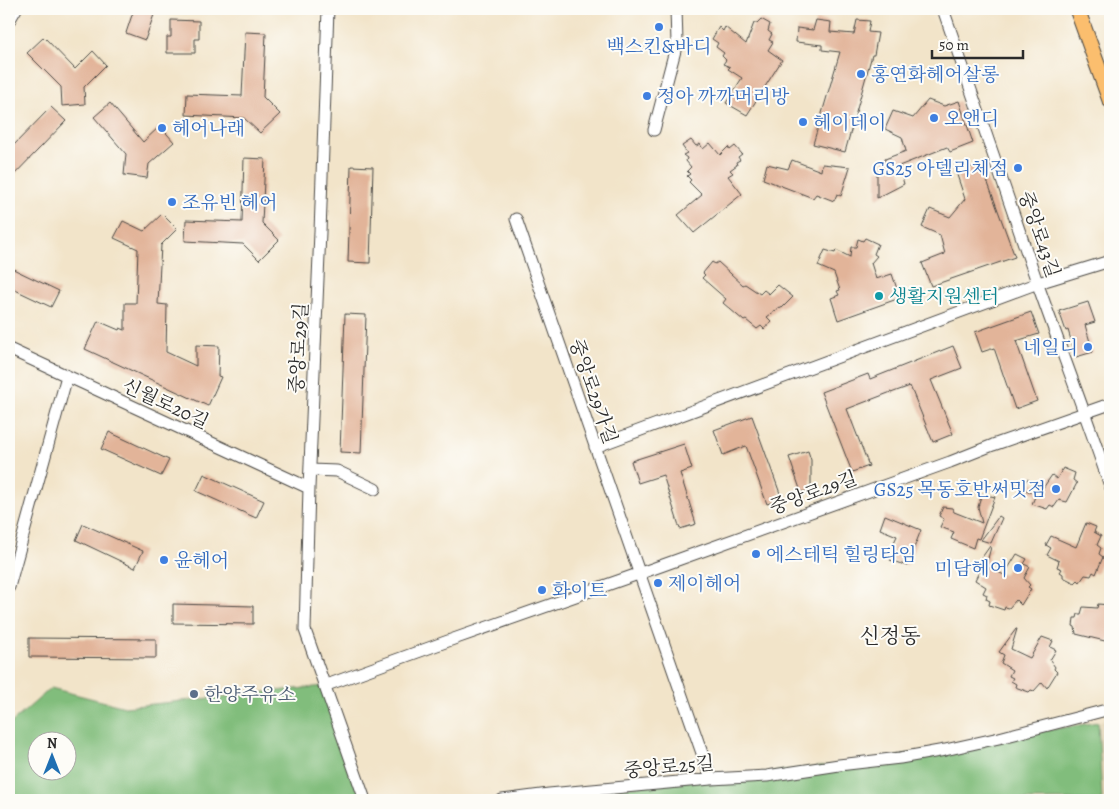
<svg xmlns="http://www.w3.org/2000/svg" width="1119" height="809" font-family="Alegreya,'Noto Serif KR',serif">
	<rect width="100%" height="100%" fill="#fdfcf7"/>
	<filter id="ink" filterUnits="userSpaceOnUse"><feTurbulence type="fractalNoise" baseFrequency=".02" numOctaves="2"/><feDisplacementMap in="SourceGraphic" scale="10" xChannelSelector="R" yChannelSelector="G"/><feConvolveMatrix kernelMatrix="1 2 1 2 8 2 1 2 1" color-interpolation-filters="sRGB"/></filter>
	<filter id="wash" filterUnits="userSpaceOnUse"><feTurbulence type="fractalNoise" baseFrequency=".0096" numOctaves="4" result="noise"/><feDisplacementMap in="SourceGraphic" scale="20" xChannelSelector="R" yChannelSelector="G"/><feGaussianBlur stdDeviation="1.12" result="paint"/><feColorMatrix in="noise" values="0 0 0 0 0 0 0 0 0 0 0 0 0 0 0 0 0 1.4 0 .05"/><feComposite in="paint" operator="in"/></filter>
	<g filter="url(#wash)">
		<rect width="100%" height="100%" fill="#f2e4c9"/>
		<path fill="#e4d6b7" d="M1110,717V800H1102L1098,722Z"/>
		<path fill="#81bd7b" stroke="#567453" fill-rule="evenodd" d="M324,686L365,800H9V725L51,688L125,707ZM38,742H68V772H38Z
			M1098,722L1102,800H502L866,762L999,738Z"/>
		<g id="blocks">
			<path fill="#e2b499" d="M134,9H156L145,40L126,33Z
				M761,19L770,24L768,31L772,34L769,40L773,42L768,50L782,60L747,115L726,103L742,78L728,69L730,67L723,64L726,60L722,56L724,53L716,47L718,43L712,39L719,27L723,31L725,27L746,44L754,23H757Z
				M171,20L199,21V39H195V53H167V37H171Z
				M816,20L831,22L830,32L854,34L857,20L870,21L868,32L878,33L874,55H872L845,152L813,144L840,52L822,50V45L796,42L797,28L813,30Z
				M245,32L266,33L263,97L280,114L260,133L244,118L186,115L187,94L242,96Z
				M44,37L75,69L93,51L106,65L84,87L85,104L62,106L61,87L27,53Z
				M928,100L944,106L959,101L973,143L950,152L947,147L899,166L904,184L877,198V170H883L885,159L906,151L902,137L885,129L893,111L913,118Z
				M110,103L143,142L160,126L174,142L149,164L147,178L124,175L126,154L94,117Z
				M51,107L66,121L9,180V150Z
				M691,140L696,146L700,144L703,149L710,143L720,155L728,147L730,150L735,146L742,154L738,157L740,160L736,162L737,165L730,170L733,173L728,176L742,194L694,233L678,215L702,195L689,182L691,180L687,176L690,174L687,171L691,167L686,161L687,158L683,155L687,153L682,146Z
				M244,158L265,159L262,223L279,240L259,260L243,244L185,241L186,220L242,222Z
				M792,160L821,171L822,164L850,167L841,196L837,194L834,201L816,194L813,198L763,179L767,164L788,169Z
				M981,164L1015,257L931,286L922,263L945,254L940,235L922,227L930,209L950,217L965,199L956,172Z
				M351,166L373,167L370,263L348,262Z
				M162,214L177,229L161,245L158,304L167,305L166,352L196,366V345L219,346L218,376L221,377L208,406L85,349L98,321L119,330L120,328L125,330V303H136L138,249L114,238L123,221L144,231Z
				M865,238L878,244L874,254L877,256L871,263L876,279L892,274L900,298L838,320L831,298L839,295L837,291L840,290L834,273L818,266L825,250L835,253L836,250L850,257L851,247H856L858,239L863,241Z
				M712,262L715,264L718,262L743,285L745,284L760,294L764,290L769,294L778,285L793,297L782,308L780,307L767,317L771,321L764,329L761,326L757,329L746,320L744,321L723,303L726,299L702,278L705,275L703,273Z
				M9,267L59,291L51,307L9,287Z
				M1088,302L1095,322L1085,325L1093,352L1076,357L1068,330L1066,331L1059,311Z
				M1031,312L1039,334L1016,341L1037,401L1015,409L994,348L982,352L975,332Z
				M345,314L366,315L361,453L340,452Z
				M953,346L962,368L931,380L953,434L933,442L910,386L891,393V392L847,409L869,466L852,472L821,392L868,374L870,379Z
				M752,416L782,499L767,504L746,446L723,455L714,430Z
				M109,432L169,460L161,476L101,449Z
				M684,444L692,469L680,473L696,524L680,529L663,475L638,483L631,461Z
				M808,451L811,460V487L808,491L801,492L789,457Z
				M1063,468L1075,473L1073,480L1077,483L1067,502L1059,500L1054,507L1050,505L1047,509L1032,504L1036,494L1021,488L1027,479L1043,488L1052,475L1057,479Z
				M204,474L264,501L256,518L196,491Z
				M982,494L995,497L979,539L976,538L973,548L951,539L954,532L940,527L944,519L939,516L943,507L952,508L954,512L982,523L978,507Z
				M885,515L921,530L907,566L890,560L893,553L890,551L897,536L880,529Z
				M999,516L1002,518L991,543L981,540Z
				M1086,523L1096,527L1094,532L1101,536L1097,545L1101,548L1099,554L1103,557L1096,574L1093,572L1091,576L1085,575L1080,582L1078,580L1075,583L1063,577V574L1060,572L1062,569L1057,567L1059,561L1047,555L1051,548L1046,545L1051,536L1076,547Z
				M83,524L143,551L135,568L76,540Z
				M990,546L991,547L986,566L1004,575L1017,554L1027,559L1024,564L1030,567L1024,578L1030,585L1028,587L1031,589L1021,605L1016,600L1009,608L1005,607L1004,610L989,605L990,601L986,599L987,595L983,593L986,587L975,580L979,572L973,570Z
				M173,604L253,606V624L173,623Z
				M1098,604L1110,605V637L1109,642L1076,634L1075,627L1073,626L1074,618H1077L1078,614H1081L1083,607L1097,608Z
				M1016,629H1017L1011,649L1030,658L1042,637L1053,641L1050,647L1056,650L1050,660L1055,667L1054,669L1057,672L1047,688L1042,682L1034,691L1031,690L1029,692L1015,687L1016,684L1011,681L1013,678L1009,676L1012,670L1001,663L1004,655L999,652Z
				M29,638L156,639V658L29,657Z"/>
		</g>
	</g>
	<g filter="url(#ink)">
		<use href="#blocks" fill-opacity="0" stroke="#494743" stroke-width="1"/>
		<g fill="none" stroke-linecap="round" stroke-linejoin="round">
			<defs>
				<path id="minor" d="M328,9L320,232L309,488L305,630L365,800
					M943,9C975,100 1006,191 1037,282C1061,350 1087,418 1110,486
					M9,21L16,9
					M654,130L677,43L676,9
					M516,219L711,779
					M9,349L309,488
					M595,447L1038,283L1110,261
					M310,470L337,471L375,489
					M9,587L67,376
					M324,686L448,641L655,568L950,462L993,445L1110,404
					M502,800L549,794L711,779L767,776L839,765L900,758L945,750L999,738L1110,709"/>
				<path id="major" d="M1077,9L1110,100"/>
			</defs>
			<use href="#minor" stroke="#494743" stroke-width="13"/>
			<use href="#major" stroke="#494743" stroke-width="17"/>
			<use href="#minor" stroke="#fff" stroke-width="11"/>
			<use href="#major" stroke="#fbbe6e" stroke-width="15"/>
		</g>
	</g>
	<g fill="#3f7fe0" stroke="#fdfcf7" stroke-width="2">
		<circle cx="659" cy="27" r="5"/>
		<circle cx="861" cy="74" r="5"/>
		<circle cx="647" cy="96" r="5"/>
		<circle cx="934" cy="118" r="5"/>
		<circle cx="803" cy="122" r="5"/>
		<circle cx="162" cy="128" r="5"/>
		<circle cx="1018" cy="168" r="5"/>
		<circle cx="172" cy="202" r="5"/>
		<circle cx="1088" cy="347" r="5"/>
		<circle cx="1056" cy="489" r="5"/>
		<circle cx="756" cy="554" r="5"/>
		<circle cx="164" cy="560" r="5"/>
		<circle cx="1018" cy="568" r="5"/>
		<circle cx="658" cy="583" r="5"/>
		<circle cx="542" cy="590" r="5"/>
	</g>
	<circle fill="#0f9aa8" stroke="#fdfcf7" stroke-width="2" cx="879" cy="296" r="5"/>
	<circle fill="#5c6f8a" stroke="#fdfcf7" stroke-width="2" cx="194" cy="694" r="5"/>
	<g text-anchor="middle" stroke-width="4" stroke-linejoin="round" paint-order="stroke">
		<g font-size="19" fill="#366cbe" stroke="#fdfcf7" text-anchor="start">
			<text x="659" y="53" text-anchor="middle">백스킨&amp;바디</text>
			<text x="871" y="81">홍연화헤어살롱</text>
			<text x="657" y="103">정아 까까머리방</text>
			<text x="944" y="125">오앤디</text>
			<text x="813" y="129">헤이데이</text>
			<text x="172" y="135">헤어나래</text>
			<text x="1008" y="175" text-anchor="end">GS25 아델리체점</text>
			<text x="182" y="209">조유빈 헤어</text>
			<text x="1078" y="354" text-anchor="end">네일디</text>
			<text x="1046" y="496" text-anchor="end">GS25 목동호반써밋점</text>
			<text x="766" y="561">에스테틱 힐링타임</text>
			<text x="174" y="567">윤헤어</text>
			<text x="1008" y="575" text-anchor="end">미담헤어</text>
			<text x="668" y="590">제이헤어</text>
			<text x="552" y="597">화이트</text>
		</g>
		<g font-size="19" fill="#2b2b2b" stroke="#fdfcf7">
			<text transform="translate(1040 234) rotate(71)" y="7">중앙로43길</text>
			<text transform="translate(298 348) rotate(-87)" y="7">중앙로29길</text>
			<text transform="translate(594 391) rotate(71)" y="7">중앙로29가길</text>
			<text transform="translate(166 403) rotate(25)" y="7">신월로20길</text>
			<text transform="translate(813 492) rotate(-20)" y="7">중앙로29길</text>
			<text transform="translate(669 766) rotate(-5)" y="7">중앙로25길</text>
		</g>
		<g font-size="19" fill="#0d838f" stroke="#fdfcf7" text-anchor="start">
			<text x="889" y="303">생활지원센터</text>
		</g>
		<g font-size="19" fill="#4e5e75" stroke="#fdfcf7" text-anchor="start">
			<text x="204" y="701">한양주유소</text>
		</g>
		<g font-size="21" fill="#2b2b2b" stroke="#fdfcf7">
			<text x="890" y="643">신정동</text>
		</g>
	</g>
	<rect width="1119" height="809" fill="none" stroke="#fdfcf7" stroke-width="30"/>
	<g transform="translate(52 756)"><circle r="24" fill="#fdfcf7" stroke="#a9a8a5"/>
	<path d="M0-4L9 19L0 12L-9 19Z" fill="#1f6fb2"/>
	<text y="-8" font-size="14" font-weight="bold" text-anchor="middle" fill="#2b2b2b">N</text>
	</g>
	<path d="M932 50v8h91v-8" fill="none" stroke="#2b2b2b" stroke-width="2.5"/>
	<text x="939" y="50" font-size="15" fill="#2b2b2b" stroke="#fdfcf7" stroke-width="4" paint-order="stroke">50 m</text>
</svg>
